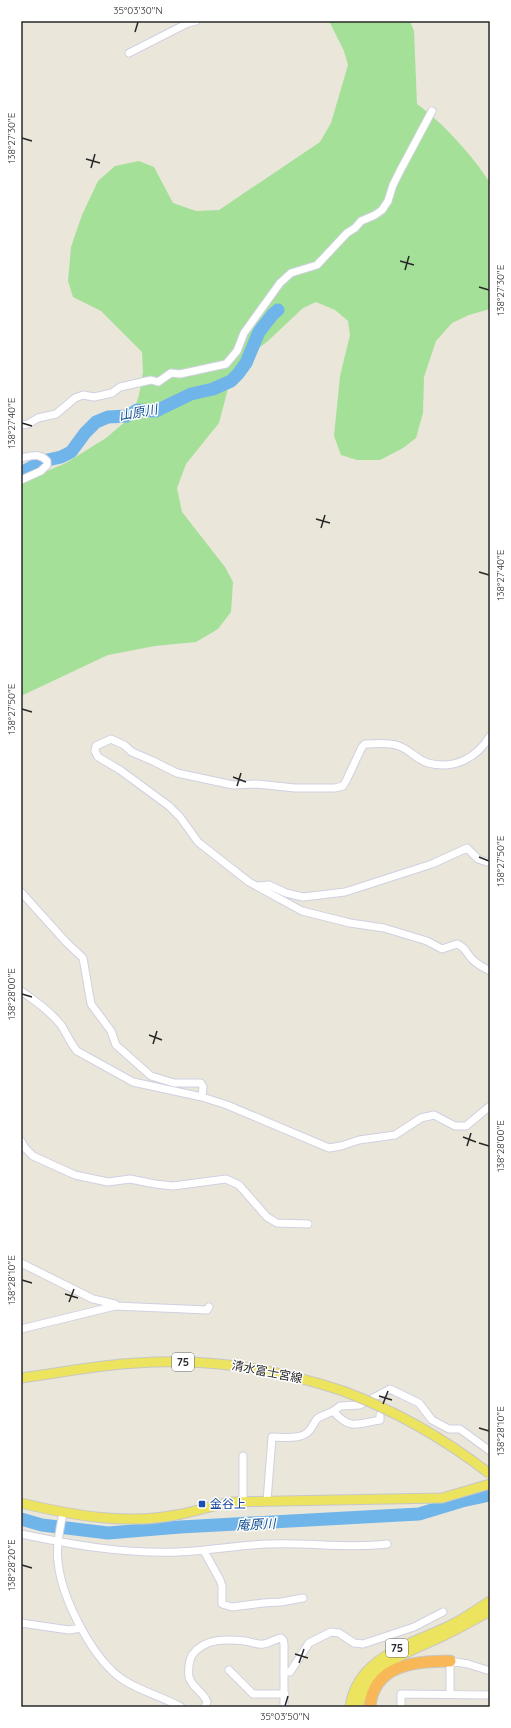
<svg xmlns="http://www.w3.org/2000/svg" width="511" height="1728" font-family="Quicksand,'Noto Sans JP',sans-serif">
	<rect width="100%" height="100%" fill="#ebe6da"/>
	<path fill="#a4e098" d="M329,21H410L414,31L417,104C442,122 474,157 490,183V309L469,315L452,323L436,341L424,377L423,413L416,438L403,448L380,460H357L341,455L334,436L340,376L350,335L348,321L335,310L316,302L303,308L268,341L244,359L231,377L219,423L186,464L177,488L182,512L225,567L233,582L231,612L218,629L196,642L155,646L108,655L21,696V482L66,463L106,438L132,416L139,395L143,372L142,352L101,311L73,297L68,281L71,247L82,215L98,181L115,166L139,161L154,167L173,203L196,211L219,210L320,142L331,123L348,65L344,51Z"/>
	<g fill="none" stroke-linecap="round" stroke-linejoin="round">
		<path stroke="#70b5ea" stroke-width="13" d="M21,473L43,461L61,457L71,452L85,433L96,422L108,417L127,416L137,410L156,411L191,394L213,389L231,381L238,374L246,363L259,332L273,314L278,310
			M21,1519L42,1525L108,1533L180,1527L419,1514L462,1501L490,1495"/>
		<defs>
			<path id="minor" d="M129,53L188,23L196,21
				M21,425L28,424L38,418L56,414L75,398L83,395L94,397L112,393L120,387L151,380L158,382L171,373L180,374L226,364L237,351L244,333L280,283L291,273L317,265L347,233L355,228L361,221L375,215L382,210L388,201L393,185L400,171L432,111
				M21,458C31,456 39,452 47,461V465L41,471L21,480
				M490,736C477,758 454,770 428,763C417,760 409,749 399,746C388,742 376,744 365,744L362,747L346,781L343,786L335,788H295L257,784L233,785L177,773L153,761L132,752L124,745L111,739L96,746L95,751L98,757L120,770L169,806L180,817L198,842L249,882L302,911L350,923L384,928L427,941L442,949L457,944C465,947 466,952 471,958C476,964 483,967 490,971
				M258,886L269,885L286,893L303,897L345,892L432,864L467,848L478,859L490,863
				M21,892L66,942L83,958L91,1004L111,1031L116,1045L151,1076L174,1083H201L203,1087L202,1097
				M21,991C36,1001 50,1011 61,1025C67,1034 70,1043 77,1051L133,1082L202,1097L227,1105L329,1148L341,1146L359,1140L395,1135L421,1118L434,1115L455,1126H466L490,1106
				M21,1141L25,1148L33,1156L75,1175L108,1182L130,1179L155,1184L173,1186L226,1179L239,1185L267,1217L277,1223L308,1224
				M21,1263L93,1299L115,1304V1306
				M21,1329L115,1306L207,1310L209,1307
				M334,1412C350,1430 357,1424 380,1420V1415
				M243,1456V1502
				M267,1501L272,1437C283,1437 301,1440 309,1431C313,1427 314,1421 318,1418C326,1413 332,1414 340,1406L360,1405L390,1389L419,1403L432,1420L449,1429H460L490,1451
				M63,1513C60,1529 56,1545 58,1562C62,1599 93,1661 125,1681C143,1692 163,1697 181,1707
				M21,1534C73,1545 125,1554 178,1552C208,1551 238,1545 268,1544C308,1542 348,1549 387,1544
				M204,1551L220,1580L222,1586V1604L232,1607L263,1603L281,1602L303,1598
				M21,1623L69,1630L81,1628
				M229,1670L253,1694H285
				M285,1672H290L309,1643L331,1632L339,1633L354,1643L363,1644L414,1627L443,1612
				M450,1694V1661L468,1664L490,1671
				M205,1707L207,1702C204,1692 192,1688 189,1677C188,1670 189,1659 193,1654C205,1638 227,1639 245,1641C251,1642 257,1645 263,1644C269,1644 274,1639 281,1638L283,1640L284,1644V1707
				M401,1707V1694L490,1695"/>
			<path id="major" d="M21,1378C59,1373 98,1365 136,1363C209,1358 274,1368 343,1391
				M21,1503C71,1515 125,1525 176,1515C195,1512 213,1505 232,1502L442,1498L490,1484
				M350,1707C357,1655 414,1644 453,1624C466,1617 478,1609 490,1601
				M358,1707C368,1664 406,1653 441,1637C458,1629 474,1620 490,1611"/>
			<path id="highway" d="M370,1707C373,1664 417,1661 450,1661"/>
		</defs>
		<use href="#minor" stroke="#d0d0e1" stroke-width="9"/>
		<use href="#major" stroke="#c7c7c7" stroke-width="11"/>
		<use href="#highway" stroke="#c7c7c7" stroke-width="13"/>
		<use href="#minor" stroke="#fff" stroke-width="7"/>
		<use href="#major" stroke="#ece35e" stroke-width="9"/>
		<use href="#highway" stroke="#f9b857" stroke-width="11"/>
		<defs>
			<path id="major-bridge" d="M343,1391C396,1411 445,1439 490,1474"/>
		</defs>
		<use href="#major-bridge" stroke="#c7c7c7" stroke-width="11" stroke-linecap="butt"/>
		<use href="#major-bridge" stroke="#ece35e" stroke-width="9"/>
	</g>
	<path fill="none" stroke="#282828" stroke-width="1.5" d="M135,32L138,22M22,138L32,141M86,159L100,163M91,168L95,154M400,261L414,265M405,270L409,256M479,287L489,290M22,423L32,426M316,519L330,523M321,528L325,515M479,572L489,575M22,709L32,712M233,777L246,782M237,786L241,773M479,857L489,861M22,994L32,997M149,1035L162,1040M153,1044L157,1031M463,1137L476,1142M479,1143L489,1146M467,1146L471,1133M22,1280L32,1283M65,1294L78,1298M69,1302L74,1289M379,1396L392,1400M383,1404L388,1391M479,1428L489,1431M22,1565L32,1568M295,1654L308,1658M299,1663L304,1649M285,1706L288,1696"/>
	<rect fill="#1a4fb4" stroke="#fff" stroke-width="1.5" x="198" y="1500" width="8" height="8" rx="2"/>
	<g text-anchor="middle" stroke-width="3" stroke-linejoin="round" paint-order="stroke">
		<g fill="#fff" stroke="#686868" stroke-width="1">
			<rect x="172" y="1353" width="22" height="18" rx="3"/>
			<rect x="386" y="1639" width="22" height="18" rx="3"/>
		</g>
		<g font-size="11" font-weight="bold" fill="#282828">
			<text x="183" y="1366">75</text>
			<text x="397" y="1652">75</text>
		</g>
		<g font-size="12" fill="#282828" stroke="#fff">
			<text transform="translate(267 1372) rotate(11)" y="4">清水富士宮線</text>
		</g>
		<g font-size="12" fill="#164399" stroke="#fff" text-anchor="start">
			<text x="210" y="1508">金谷上</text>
		</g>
		<g font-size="13" font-style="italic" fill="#115194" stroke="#fff">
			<text transform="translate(138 412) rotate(-10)" y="5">山原川</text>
			<text transform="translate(256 1524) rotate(-3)" y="5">庵原川</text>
		</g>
	</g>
	<rect width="511" height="1728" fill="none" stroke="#ffffff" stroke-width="44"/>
	<rect x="22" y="22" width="467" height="1684" fill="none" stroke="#282828" stroke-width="1.5"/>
	<g font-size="10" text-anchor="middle" fill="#282828">
		<text x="138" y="14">35°03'30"N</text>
		<text transform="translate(11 138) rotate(-90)" y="4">138°27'30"E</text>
		<text transform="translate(500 290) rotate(-90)" y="4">138°27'30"E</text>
		<text transform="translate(11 423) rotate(-90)" y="4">138°27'40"E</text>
		<text transform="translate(500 575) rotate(-90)" y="4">138°27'40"E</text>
		<text transform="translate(11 709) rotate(-90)" y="4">138°27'50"E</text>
		<text transform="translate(500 861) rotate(-90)" y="4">138°27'50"E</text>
		<text transform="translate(11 994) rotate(-90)" y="4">138°28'00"E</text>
		<text transform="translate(500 1146) rotate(-90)" y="4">138°28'00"E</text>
		<text transform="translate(11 1280) rotate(-90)" y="4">138°28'10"E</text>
		<text transform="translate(500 1431) rotate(-90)" y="4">138°28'10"E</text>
		<text transform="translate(11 1565) rotate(-90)" y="4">138°28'20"E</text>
		<text x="285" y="1720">35°03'50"N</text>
	</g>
</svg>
